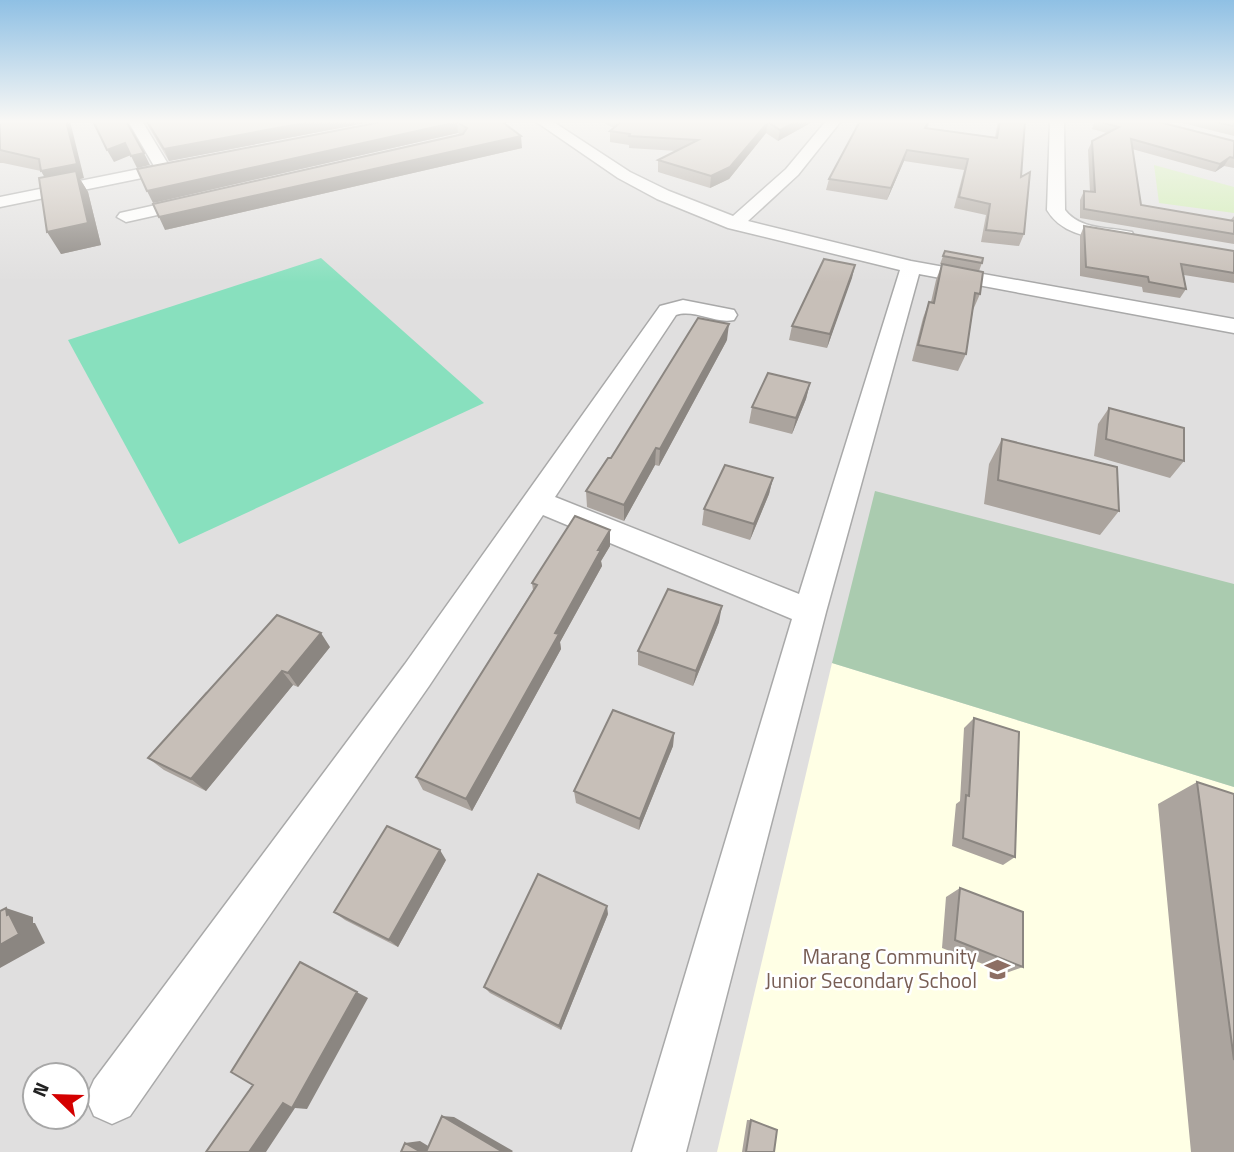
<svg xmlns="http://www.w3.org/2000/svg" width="1234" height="1152" font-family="'Titillium Web',sans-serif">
	<rect width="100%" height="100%" fill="#f2efe9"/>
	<path fill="#e0dfdf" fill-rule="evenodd" d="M0,121H1234V1152H0ZM35,1075H77V1117H35Z"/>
	<path fill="#ffffe5" d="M832,663L1234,787V1152H717Z"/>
	<path fill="#cdebb0" d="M1154,165L1234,187V213L1159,203Z"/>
	<path fill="#aacbaf" d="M875,491L1234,584V787L832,663Z"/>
	<path fill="#88e0be" d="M321,258L484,403L179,544L68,340Z"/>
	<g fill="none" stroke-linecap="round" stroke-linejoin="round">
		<defs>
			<path id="minor" d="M128,121H142L168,164L186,163L188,166L186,169L0,207V197L154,166Z
				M535,121H552L630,172L669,191L733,216L786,169L826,121H841L798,175L748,221L911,261L1234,319V333L919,274L826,612L686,1152H632L792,619L543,515L429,686L130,1116L112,1124L94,1116L86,1098L94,1080L405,664L660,306L683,300L734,310L737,315L734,320C714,324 695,309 676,315L555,497L799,594L900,270L728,228L657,199L618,178Z
				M1050,121H1064L1065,210C1080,230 1109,227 1132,232L1134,236L1132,240L1125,242C1096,237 1064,238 1047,210Z
				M196,196L205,201L202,205L126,222L117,217L120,213Z"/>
		</defs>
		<use href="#minor" stroke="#a9a9a9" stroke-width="3"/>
		<use href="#minor" fill="#fff" fill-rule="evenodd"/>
	</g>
	<path fill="#aba49e" d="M0,121L84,178L80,179L88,192L101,245L61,254L45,177L41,171L3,163H0Z
		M145,121H376L169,161Z
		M386,121L504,123L522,148L165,230L460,135L458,133L153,203Z
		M600,121H814L778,141L766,133L729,179L710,188L658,172V160L677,151L629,148V145L610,142V131L614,128Z
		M860,121H930L927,128L995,137L998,121H1025L1021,177L1024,234L1019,246L981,242L986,215L954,208L964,170L904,161L887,200L826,190L829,179Z
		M1095,121L1234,141V168L1224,166L1215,172L1132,149L1141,205L1230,221L1234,216V244L1080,218V200L1084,191L1090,192L1088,150L1092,141L1107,133L1092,129Z
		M1175,121H1234V136Z
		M1084,226L1234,251V283L1184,275L1186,289L1180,298L1143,292L1142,287L1080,276V236Z
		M945,251L982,263L979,271L940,264Z
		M942,264L980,294L973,310L966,354L958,371L912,361L923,318L929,302H931L936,280Z
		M855,265L827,348L789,340L792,326Z
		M727,340L659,466L655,465L624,521L587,507L586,491L611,458Z
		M810,383L806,399L792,434L749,423L752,407Z
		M1109,408L1184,461L1170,478L1094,456L1098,424Z
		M1002,439L1119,511L1100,535L984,504L989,464Z
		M773,478L769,494L750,540L702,525L704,509Z
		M610,530V546L601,561L602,566L560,642L561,649L472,811L423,790L416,777L533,590L532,583Z
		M719,622L693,686L638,665V651Z
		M330,647L298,687L293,685L206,791L164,770L148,758L206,692Z
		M974,718L1015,857L1003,865L952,846L956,804L960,801L964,728Z
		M674,733L673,746L639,830L576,803L574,791Z
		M1197,782L1234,794V1152H1191L1158,804Z
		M446,860L398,947L345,920L334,912Z
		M960,888L1023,967L1006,973L942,948L946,897Z
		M608,914L561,1030L490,993L484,987Z
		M747,1120H751L774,1152H742Z"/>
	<path fill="#8b8681" d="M66,121H70L84,178L80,179L88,192L101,245L61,254L47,232L49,185L41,171Z
		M315,121H376L169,161L164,149Z
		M493,121H518L494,125Z
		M796,121H814L778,141L780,130Z
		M457,122L458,133L153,203L147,191Z
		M768,122L766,133L729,179L710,188L711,176Z
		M521,136L522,148L165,230L159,217Z
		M125,143L131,155L114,162L107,150Z
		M907,150L904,161L887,200L891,188Z
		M144,153L150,165L137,168L131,156Z
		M1230,157L1224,166L1215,172L1220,164Z
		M855,265L852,278L827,348L830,334Z
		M729,324L727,340L659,466L660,449Z
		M810,383L806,399L792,434L796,418Z
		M656,448L655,465L624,521V505Z
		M773,478L769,494L750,540L754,524Z
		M610,530V546L601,561L602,566L560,642L561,649L472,811L466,799Z
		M722,606L719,622L693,686L696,671Z
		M321,633L330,647L298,687L288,673Z
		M282,671L293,685L206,791L191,779Z
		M674,733L673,746L639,830L640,819Z
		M440,850L446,860L398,947L389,940Z
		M607,906L608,914L561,1030L559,1026Z
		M6,908L33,917V923H35L45,943L0,968V945L7,915Z
		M300,962L368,998L307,1109L295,1108L266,1152H249Z
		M442,1116L454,1117L513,1151L512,1152H503Z
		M420,1141L438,1152H421L405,1143Z"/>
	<path fill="#c7bfb8" stroke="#8b8681" stroke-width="2" d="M0,121H66L77,164L41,171L39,159L0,150Z
		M93,121H126L144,153L131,156L125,143L107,150Z
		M147,121H315L164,149Z
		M386,121H501L521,136L159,217L153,204L463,134L467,128L457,122L147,191L137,169Z
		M622,121H796L780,130L768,122L730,167L711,176L658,160L698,140L629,136L630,134L610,131Z
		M860,121H929L925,128L997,138L1000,121H1025L1021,177L1030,172L1024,234L986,230L990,204L959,197L968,159L907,150L891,188L829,179Z
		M1097,121H1155L1234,141V158L1230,157L1220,164L1131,139L1141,205L1234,221V234L1084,209V191L1095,192L1092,141L1119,127Z
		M1211,121H1234V126Z
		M76,171L88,223L47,232L39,178Z
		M1084,226L1234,251V273L1181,264L1186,289L1149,282L1148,277L1086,267Z
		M945,251L983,258L982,263L943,256Z
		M824,259L855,265L830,334L792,326Z
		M942,264L983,272L980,294L975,293L966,354L918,345L929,302L934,303Z
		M698,318L729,324L660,449L656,448L624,505L586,491L608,458H611Z
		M768,373L810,383L796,418L752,407Z
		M1109,408L1184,428V461L1106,439Z
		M1002,439L1117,467L1119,511L998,480Z
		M725,465L773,478L754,524L704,509Z
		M575,516L610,530L598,550H601L555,633L559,634L466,799L416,777L537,585L532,583Z
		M668,589L722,606L696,671L638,651Z
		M277,615L321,633L288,673L282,671L191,779L148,758Z
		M613,710L674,733L640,819L574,791Z
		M974,718L1019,732L1015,857L963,838L966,795L969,796Z
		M1197,782L1234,794V1060Z
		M387,826L440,850L389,940L334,912Z
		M538,874L607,906L559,1026L484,987Z
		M960,888L1023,912V967L955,940Z
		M6,908L7,915L9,914L19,934L0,945V911Z
		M300,962L357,992L292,1108L283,1103L249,1152H206L253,1085L231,1072Z
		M442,1116L503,1152H426Z
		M751,1120L777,1130L774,1152H746Z
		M405,1143L421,1152H401Z"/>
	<linearGradient id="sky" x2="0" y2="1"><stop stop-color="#8fc0e4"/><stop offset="0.43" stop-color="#f9f8f5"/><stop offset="1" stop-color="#f9f8f5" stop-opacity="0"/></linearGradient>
	<rect width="1234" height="282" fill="url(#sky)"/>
	<defs>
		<symbol id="school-bare" viewBox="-9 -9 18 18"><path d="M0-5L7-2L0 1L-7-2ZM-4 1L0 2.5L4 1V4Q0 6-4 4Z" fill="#8d6e63" stroke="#fff" stroke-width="2.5" paint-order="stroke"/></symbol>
	</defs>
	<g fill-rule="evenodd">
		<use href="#school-bare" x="980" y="952" width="35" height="35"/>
	</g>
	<g text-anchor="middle" stroke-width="5" stroke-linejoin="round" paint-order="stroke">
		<g font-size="21" fill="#785e54" stroke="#fff" text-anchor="end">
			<text x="977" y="964">Marang Community<tspan x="977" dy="24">Junior Secondary School</tspan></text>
		</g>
	</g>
	<g transform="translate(56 1096) rotate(293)"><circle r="33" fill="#ffffff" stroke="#a7a7a7" stroke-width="2"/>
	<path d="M0-5L12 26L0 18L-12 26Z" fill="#d40000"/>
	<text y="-10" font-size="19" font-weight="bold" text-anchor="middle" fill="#222222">N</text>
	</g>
</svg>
